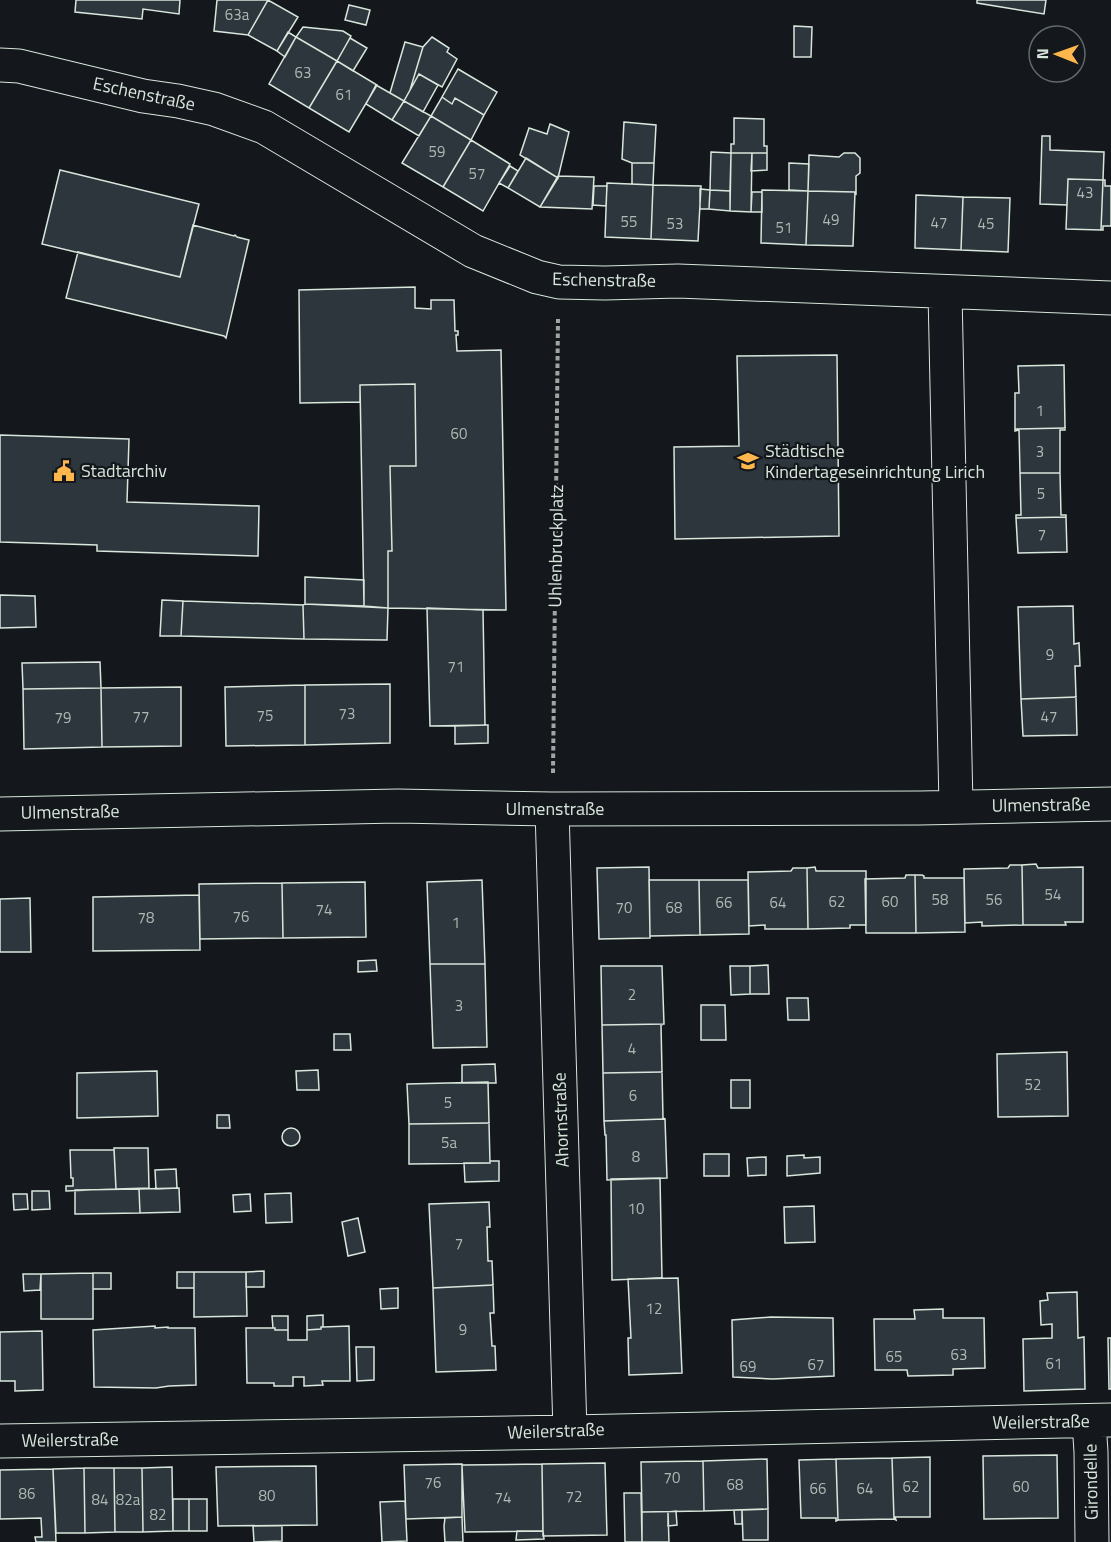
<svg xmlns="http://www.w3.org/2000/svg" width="1111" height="1542" font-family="'Titillium Web',sans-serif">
	<rect width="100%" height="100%" fill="#14181c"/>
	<path fill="#2c363c" stroke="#d8e6dc" stroke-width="1.5" d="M76,0H180L179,14L143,9L142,19L75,12Z
		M217,0H268L248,35L214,31Z
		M268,0L298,17L277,51L248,35Z
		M977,0H1046L1044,14L977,3Z
		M349,5L370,10L366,25L345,20Z
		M794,26L812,27L811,57H794Z
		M303,27L343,31L351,36L337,61L296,37Z
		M288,32L296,37L285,57L277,51Z
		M296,37L337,61L309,108L269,84Z
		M432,37L449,48L447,52L457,59L442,87L419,74L410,90L423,47Z
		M350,38L367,48L353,71L337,61Z
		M405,42L423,47L410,90L404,101L390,93Z
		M337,61L377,85L349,132L309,108Z
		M458,69L497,92L484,115L455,98L452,104L442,97Z
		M419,74L438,85L423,112L404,101Z
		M376,85L404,101L392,120L366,104Z
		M442,97L452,104L455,98L484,115L471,140L431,116Z
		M404,101L431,116L419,136L392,120Z
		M431,116L471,140L443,187L402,163Z
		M734,118L764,119V146H767V153H731V144H734Z
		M624,122L656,125L654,163H632L622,159Z
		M550,124L569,132L558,178L520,155L529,128L547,134Z
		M1042,136H1050V150L1104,152L1103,180L1068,179L1067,205L1040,204Z
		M471,140L510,164L483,211L443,187Z
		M711,152L731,153L730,191L710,190Z
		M731,153H752L751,212L730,211Z
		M752,153H767V170L751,171Z
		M844,153H855L860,158V173L856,176V195L855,192L808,191L809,155L839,157Z
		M526,158L558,178L540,207L508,188Z
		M632,163H654L653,185L632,184Z
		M789,163L809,164L808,191L789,190Z
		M510,166L518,171L508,188L499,183Z
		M60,170L199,204L180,277L42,244Z
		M558,176L594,177L592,209L540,207Z
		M1068,179L1103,180L1101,230L1066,229Z
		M1103,180H1105V186H1111V226H1103V230H1101Z
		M607,183L653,185L651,239L605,237Z
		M653,185L701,186L698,241L651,239Z
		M594,186H607L606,206L593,205Z
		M700,189L710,190L709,209H700Z
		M710,190L730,191V211L709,209Z
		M762,190L808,191L806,245L761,243Z
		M808,191L855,192L853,246L806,245Z
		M752,192H762V212H751Z
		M916,195L963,197L961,250L915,248Z
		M963,197L1010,198L1008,252L961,250Z
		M193,225L234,236L235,235L237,237L249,240L226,338L224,336L66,298L78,252L180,277Z
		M415,287V308L431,309V300H454L455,331H458V335H456L457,351L501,350L506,610L388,608V551H392L390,466H416L415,384L360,385V402L300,403L299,290Z
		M837,355L839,536L675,539L674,447L739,446L737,356Z
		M1064,365L1065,428L1015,429V393H1019L1018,366Z
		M415,384L416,466H390L392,551H388V608L364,606L360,385Z
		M1065,428V430H1060V473H1020L1019,430L1015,431V429Z
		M0,435L129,439L127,502L259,506L258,556L97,551V545L0,542Z
		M1020,473H1060L1061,515H1066V517L1016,518V515H1021Z
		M1066,517L1067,552L1018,553L1016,518Z
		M305,577L364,580V606L305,604Z
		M0,595L35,596L36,627L0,628Z
		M162,600L183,601L181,636H160Z
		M183,601L303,605L304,639L181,636Z
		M305,604L388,608L387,640L304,639L303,605Z
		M1073,606L1074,644L1079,643L1080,666H1075L1076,697L1021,699L1018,607Z
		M427,608L483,610L485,725L430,726Z
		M100,662L101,688L23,689L22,663Z
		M390,684V743L305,745V685Z
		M305,685V745L226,746L225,687Z
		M181,687V746L102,747L101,688Z
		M101,688L102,747L24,749L23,689Z
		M1076,697L1077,735L1023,736L1021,699Z
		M486,725H488V743L455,744V726Z
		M1036,864L1038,868L1083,867V922H1065L1066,925H1023L1022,865Z
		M1010,865H1022L1023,925L982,926V922L965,923L964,869L1008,868Z
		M649,867L650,938L599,939L597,868Z
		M815,867L816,871H866V925H850V928L808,929L807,868Z
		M793,868H807L808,929H765V925L749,926L748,872L791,871Z
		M906,875H915L916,933H866L865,879L905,878Z
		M915,875H922L924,876V878H964L965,932L916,933Z
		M482,880L485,964H430L427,882Z
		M649,880H699L700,935L650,936Z
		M699,880H748L749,934L700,935Z
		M365,882L366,937L283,938L282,883Z
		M282,883L283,938L200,939L199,884Z
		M199,895L200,950L93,951V897Z
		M30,898L31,952H0V899Z
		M376,960L377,971L358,972V961Z
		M430,964H485L487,1047L433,1048Z
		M768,965L769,994H750V966Z
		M601,966H662L664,1024L602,1025Z
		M730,966H750V994L731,995Z
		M787,998H808L809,1020H788Z
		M701,1005H725L726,1040H701Z
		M664,1024L661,1025L662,1072L603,1073L602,1025Z
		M334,1034H350L351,1050H334Z
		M1067,1052L1068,1116L998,1117L997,1054Z
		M495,1064L496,1083H462V1065Z
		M318,1070L319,1090H297L296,1071Z
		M157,1071L158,1116L77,1118V1073Z
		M662,1072L663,1118L665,1119L604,1121L603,1073Z
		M731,1080H750V1108H731Z
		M488,1082L489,1123L409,1124L407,1084Z
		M217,1115H229L230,1128H217Z
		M665,1119L667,1178L607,1180L606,1135H605L604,1121Z
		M489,1123L490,1163L409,1164V1124Z
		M282 1137a9 9 0 1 1 18 0a9 9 0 1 1-18 0Z
		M114,1148H148L149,1188L116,1189Z
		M70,1150H114L116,1189L66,1191V1186H73V1178H71Z
		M704,1154H729V1176H704Z
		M804,1155V1158L820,1157V1173L787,1176V1156Z
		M766,1157V1175L748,1176L747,1158Z
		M490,1161H499V1181L465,1182L464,1163H490Z
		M176,1169L177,1188L156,1189L155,1170Z
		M660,1178L662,1278L612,1280L611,1179Z
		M179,1188L180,1212L140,1213L139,1189Z
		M139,1189L140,1213L75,1214V1190Z
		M32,1191H49L50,1209L32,1210Z
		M291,1193L292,1222L266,1223L265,1194Z
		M13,1194H27L28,1209L14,1210Z
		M250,1194L251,1211L234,1212L233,1195Z
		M489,1202L490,1227H487L488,1261H492L493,1285L433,1288L429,1204Z
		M814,1206L815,1242L785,1243L784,1207Z
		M358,1218L365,1252L348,1256L342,1222Z
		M264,1271V1287H246V1272Z
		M177,1272H194V1288H177Z
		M194,1272H246L247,1316L194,1317Z
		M93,1273V1319H41V1274Z
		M93,1273H111V1289H93Z
		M23,1274H41L40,1290L24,1291Z
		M678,1278L682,1373L629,1375L628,1338H631L628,1279Z
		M493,1285L494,1313H490L492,1346H495L496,1370L436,1372L433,1288Z
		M398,1288V1308L381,1309L380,1289Z
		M1077,1292L1078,1338L1084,1337L1085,1389L1024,1391L1023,1339L1052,1338V1324L1041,1325L1040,1301L1048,1300L1047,1293Z
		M943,1309V1318H984L985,1368L953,1369V1375L908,1376L907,1370H875L874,1319H915L914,1310Z
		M323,1315V1327H321V1329L307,1330V1316Z
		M272,1316H288V1330H275V1328H273Z
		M771,1317L833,1318L834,1376L773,1379L733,1377L732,1320Z
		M155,1326V1328L168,1327V1328H195L196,1385L169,1386L156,1388L94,1387L93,1330Z
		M349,1326L350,1381H322L323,1385L304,1386V1377H293V1386H274V1383H247L246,1328H275V1330H288V1340H307V1330L321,1329V1327H323Z
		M42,1331L43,1390L15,1391V1381H0V1332Z
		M1108,1338H1111V1389H1109Z
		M356,1347H374V1380L357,1381Z
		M1057,1455L1058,1518L984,1519L983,1456Z
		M930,1457V1517H895L896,1520L894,1519L892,1458Z
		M892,1458L894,1519L838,1520L836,1459Z
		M767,1459L768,1509L704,1511L703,1461Z
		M836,1459L838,1520L836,1521V1518H801L799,1460Z
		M703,1461L704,1511L642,1512L641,1462Z
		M605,1463L607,1535L543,1536L542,1464Z
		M462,1464V1517L406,1519L404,1465Z
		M542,1464L543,1531L465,1532L462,1465Z
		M316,1466L317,1525L218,1526L216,1467Z
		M172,1467L173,1531L143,1532L142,1468Z
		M84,1468L85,1533H56L53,1469Z
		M84,1468H114L115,1532L85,1533Z
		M114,1468H142L143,1532H115Z
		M53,1469L56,1542H36L35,1537H42L41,1518L0,1519V1470Z
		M624,1493H641L642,1542H625Z
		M173,1499H189V1531H173Z
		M189,1499H207V1531H189Z
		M405,1501L407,1541L382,1542L380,1502Z
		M768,1509V1540H743L742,1510Z
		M734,1510H742V1524H735Z
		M676,1511L677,1525L668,1526V1512Z
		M642,1512H668L669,1542H642Z
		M462,1517L463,1542H445L444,1526L445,1518Z
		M253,1526H282V1541L254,1542Z
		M517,1531H543L544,1539L516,1540Z"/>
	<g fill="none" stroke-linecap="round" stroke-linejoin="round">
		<defs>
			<path id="minor" d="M0,65L19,66L143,96L178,101L214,109L264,127L473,251L537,277L559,282L605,283L678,281L1111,298
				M945,293L956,806
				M552,809L570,1432
				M0,814L398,806L552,809L920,808L1111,804
				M1089,1422L1091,1452L1092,1542
				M0,1441L570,1432L1111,1420"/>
		</defs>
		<use href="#minor" stroke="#d8e6dc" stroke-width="35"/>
		<path stroke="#9da8a2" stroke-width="4" stroke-dasharray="4.5 3" stroke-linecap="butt" d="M553,773L558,319"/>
		<use href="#minor" stroke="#14181c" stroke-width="33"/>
	</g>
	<defs>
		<symbol id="school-bare" viewBox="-9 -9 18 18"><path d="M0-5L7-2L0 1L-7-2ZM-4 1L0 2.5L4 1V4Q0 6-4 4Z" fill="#ffb74d" stroke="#14181c" stroke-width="2.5" paint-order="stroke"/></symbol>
		<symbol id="civic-bare" viewBox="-9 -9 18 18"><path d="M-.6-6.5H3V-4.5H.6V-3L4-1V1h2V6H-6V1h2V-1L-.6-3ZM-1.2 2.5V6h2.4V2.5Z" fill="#ffb74d" stroke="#14181c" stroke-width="2.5" paint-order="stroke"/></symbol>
	</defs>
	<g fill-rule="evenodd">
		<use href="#school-bare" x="733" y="446" width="30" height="30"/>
		<use href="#civic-bare" x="49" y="456" width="30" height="30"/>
	</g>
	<g text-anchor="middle" stroke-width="4.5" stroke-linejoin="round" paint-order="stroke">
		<g font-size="15" fill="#adbab4">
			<text x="237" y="20">63a</text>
			<text x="303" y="78">63</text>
			<text x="344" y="100">61</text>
			<text x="437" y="157">59</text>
			<text x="477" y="179">57</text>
			<text x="1085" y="198">43</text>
			<text x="831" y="225">49</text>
			<text x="629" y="227">55</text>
			<text x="939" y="228">47</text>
			<text x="675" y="229">53</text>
			<text x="986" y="229">45</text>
			<text x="784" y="233">51</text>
			<text x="1040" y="416">1</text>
			<text x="459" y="439">60</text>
			<text x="1040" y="457">3</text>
			<text x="1041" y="499">5</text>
			<text x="1042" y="540">7</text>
			<text x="1050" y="660">9</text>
			<text x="456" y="672">71</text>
			<text x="347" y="719">73</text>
			<text x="265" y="721">75</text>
			<text x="141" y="722">77</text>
			<text x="1049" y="722">47</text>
			<text x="63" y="723">79</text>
			<text x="1053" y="900">54</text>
			<text x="940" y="905">58</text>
			<text x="994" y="905">56</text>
			<text x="837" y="907">62</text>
			<text x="890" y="907">60</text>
			<text x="724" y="908">66</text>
			<text x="778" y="908">64</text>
			<text x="624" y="913">70</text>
			<text x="674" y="913">68</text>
			<text x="324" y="915">74</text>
			<text x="241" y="922">76</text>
			<text x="146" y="923">78</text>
			<text x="456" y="928">1</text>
			<text x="632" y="1000">2</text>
			<text x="459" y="1011">3</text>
			<text x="632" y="1054">4</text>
			<text x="1033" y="1090">52</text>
			<text x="633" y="1101">6</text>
			<text x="448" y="1108">5</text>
			<text x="449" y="1148">5a</text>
			<text x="636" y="1162">8</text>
			<text x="636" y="1214">10</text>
			<text x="459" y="1249">7</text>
			<text x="654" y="1314">12</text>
			<text x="463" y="1335">9</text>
			<text x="959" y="1360">63</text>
			<text x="894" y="1362">65</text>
			<text x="1054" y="1369">61</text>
			<text x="816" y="1370">67</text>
			<text x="748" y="1372">69</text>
			<text x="672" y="1483">70</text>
			<text x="433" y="1488">76</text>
			<text x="735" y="1490">68</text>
			<text x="911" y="1492">62</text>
			<text x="1021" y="1492">60</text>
			<text x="818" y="1494">66</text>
			<text x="865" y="1494">64</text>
			<text x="27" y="1499">86</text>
			<text x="267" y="1501">80</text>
			<text x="574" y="1502">72</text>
			<text x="503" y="1503">74</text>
			<text x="100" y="1505">84</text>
			<text x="128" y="1505">82a</text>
			<text x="158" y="1520">82</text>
		</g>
		<g font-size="18" fill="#d8e6dc" stroke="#14181c">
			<text transform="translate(144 94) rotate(12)" y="6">Eschenstraße</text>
			<text transform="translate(604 280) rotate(1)" y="6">Eschenstraße</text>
			<text transform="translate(556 546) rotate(-89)" y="6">Uhlenbruckplatz</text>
			<text transform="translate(1041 805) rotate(-1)" y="6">Ulmenstraße</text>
			<text x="555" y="815">Ulmenstraße</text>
			<text transform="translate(70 812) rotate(-1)" y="6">Ulmenstraße</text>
			<text transform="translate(561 1120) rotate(-92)" y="6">Ahornstraße</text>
			<text transform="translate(1041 1422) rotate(-1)" y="6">Weilerstraße</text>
			<text transform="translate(556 1431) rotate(-2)" y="6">Weilerstraße</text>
			<text transform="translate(70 1440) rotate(-1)" y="6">Weilerstraße</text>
			<text transform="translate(1091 1482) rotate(-91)" y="6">Girondelle</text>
		</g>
		<g font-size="18" fill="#d8e6dc" stroke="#14181c" text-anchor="start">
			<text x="765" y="457">Städtische<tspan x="765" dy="21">Kindertageseinrichtung Lirich</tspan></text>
			<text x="81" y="477">Stadtarchiv</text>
		</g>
	</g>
	<g transform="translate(1057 54) rotate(271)"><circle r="28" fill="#14181c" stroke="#626a69" stroke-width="1.5"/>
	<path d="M0-4.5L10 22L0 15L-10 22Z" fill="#ffb74d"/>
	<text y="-9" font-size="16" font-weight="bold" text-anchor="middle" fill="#d8e6dc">N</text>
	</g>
</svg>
